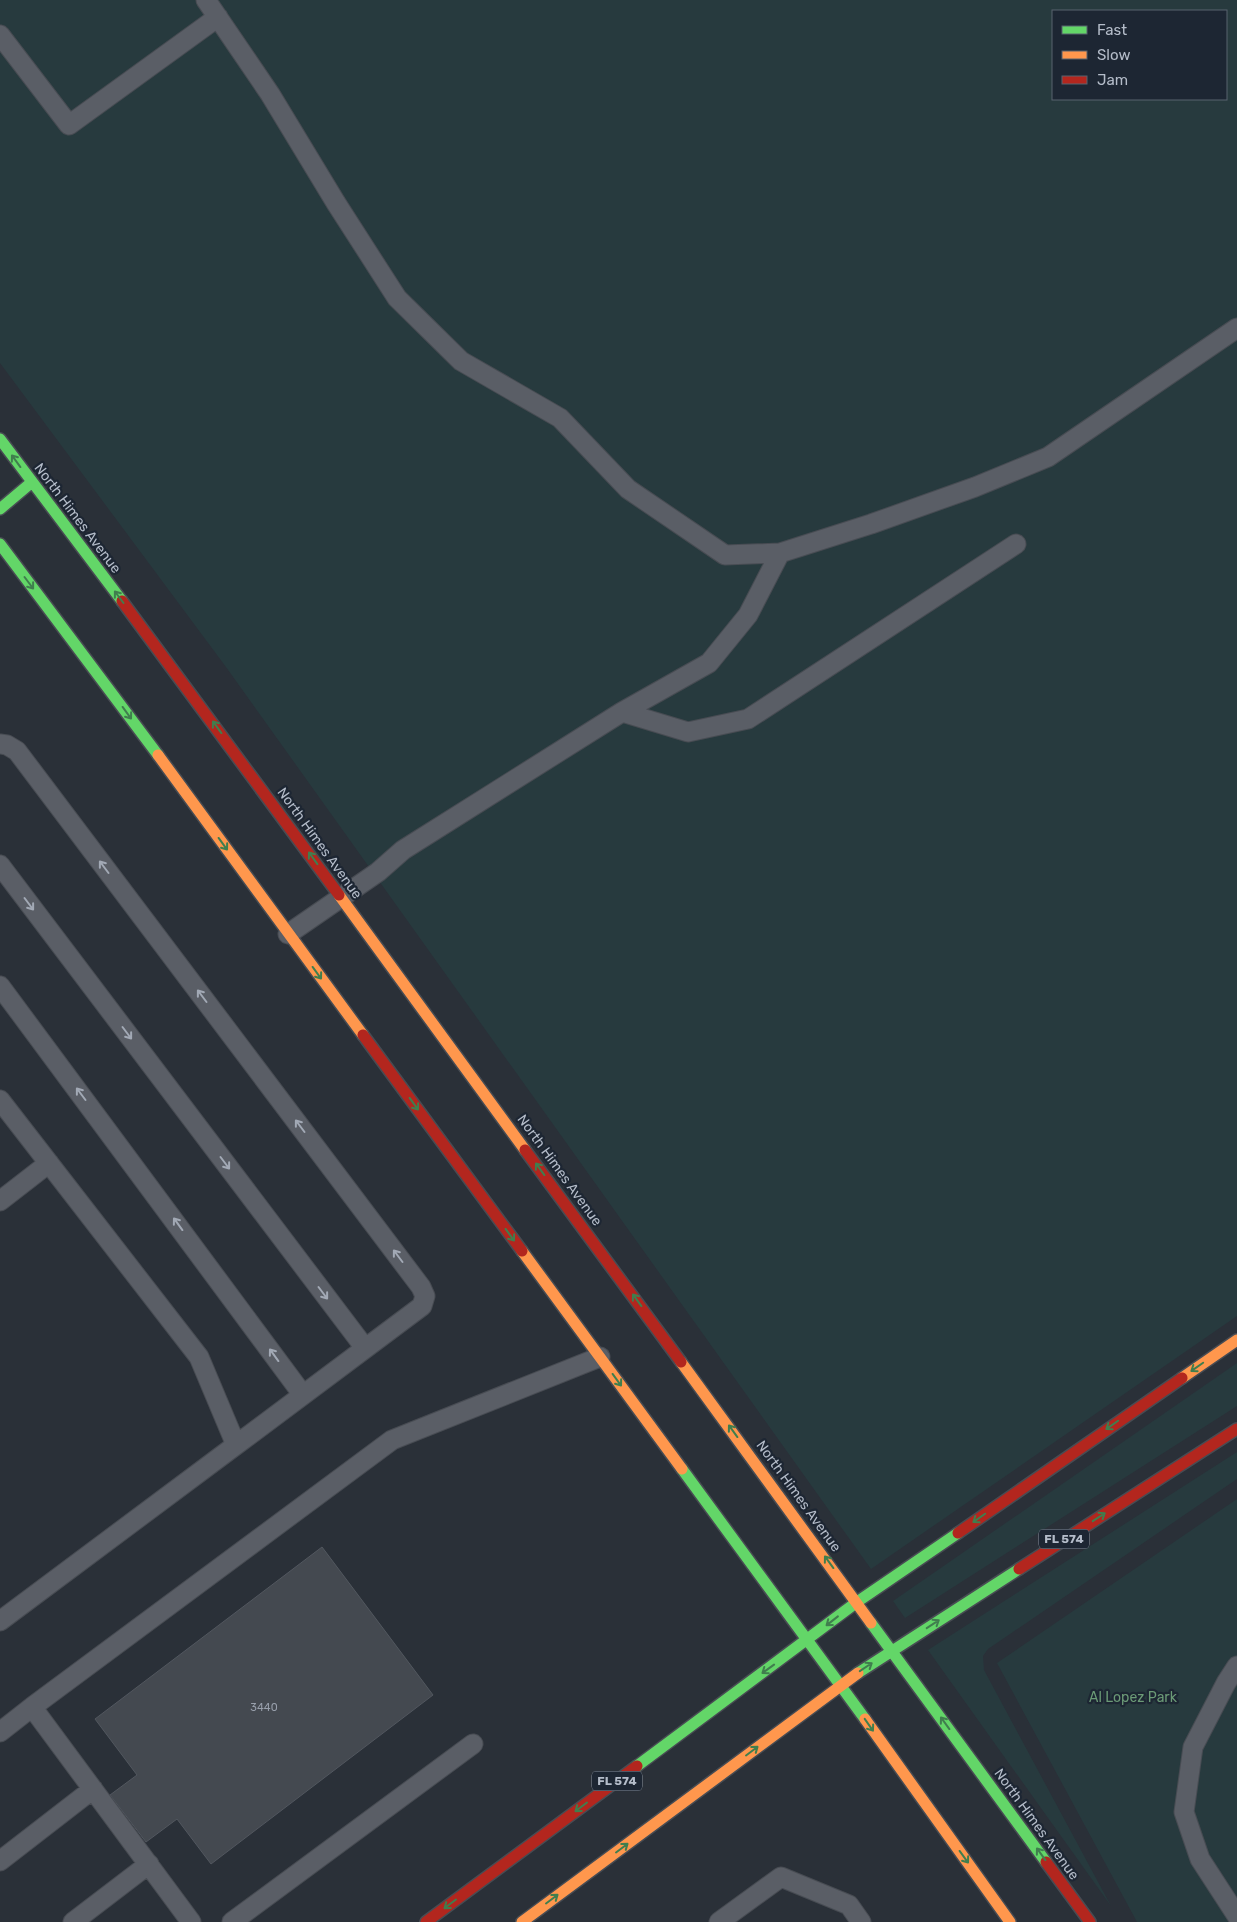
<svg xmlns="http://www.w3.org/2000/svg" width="1237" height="1922" font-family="Rubik,sans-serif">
	<rect width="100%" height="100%" fill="#2a3038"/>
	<path fill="#273a3e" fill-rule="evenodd" d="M0,0H1237V1316L871,1569L226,667L0,363ZM1053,11H1226V99H1053Z
		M1237,1363V1406L905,1618L893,1601Z
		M1237,1452V1479L988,1649L983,1656L984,1670L1111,1906L928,1650Z
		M1237,1499V1922H1137L997,1663Z"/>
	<path fill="#444950" stroke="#52575f" d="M322,1547L433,1695L211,1864L177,1819L146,1842L110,1795L137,1775L95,1719Z"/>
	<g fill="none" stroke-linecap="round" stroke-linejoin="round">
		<defs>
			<path id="lane" d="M206,0L270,94L336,203L397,298L461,361L560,418L628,489L725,555L780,553L871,524L975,487L1048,457L1237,328
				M0,35L69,125L218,17
				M780,553L748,615L709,663L622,712L688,732L748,719L1016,544
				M0,744L7,745L17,751L421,1287L425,1296L422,1306L236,1445
				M0,865L365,1348
				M288,934L378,872L403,850L622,712
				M0,986L303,1395
				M0,1100L199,1357L236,1445L0,1621
				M0,1201L49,1163
				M1237,1666L1226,1683L1193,1747L1184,1812L1200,1859L1237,1916
				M0,1732L32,1707
				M0,1861L93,1789
				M73,1922L149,1864
				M191,1922L32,1707L392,1440L600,1357
				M232,1922L473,1744
				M719,1922L781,1877L849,1905L861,1922"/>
			<path id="fast" d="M0,439L122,601
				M0,509L32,482
				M0,544L158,755
				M682,1469L865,1719
				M871,1623L1046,1862
				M858,1673L1019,1569
				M637,1766L857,1602L958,1533"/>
			<path id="slow" d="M158,755L363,1035
				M339,895L525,1150
				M522,1251L682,1469
				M681,1362L871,1623
				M1182,1378L1237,1340
				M865,1719L1010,1922
				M522,1922L858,1673"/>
			<path id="jam" d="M122,601L339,895
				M363,1035L522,1251
				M525,1150L681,1362
				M958,1533L1182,1378
				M1019,1569L1237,1429
				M1046,1862L1090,1922
				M426,1922L637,1766"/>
		</defs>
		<use href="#lane" stroke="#484c53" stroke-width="21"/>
		<use href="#fast" stroke="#484c53" stroke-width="14"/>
		<use href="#slow" stroke="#484c53" stroke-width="14"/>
		<use href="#jam" stroke="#484c53" stroke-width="14"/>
		<use href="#lane" stroke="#5a5e66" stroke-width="19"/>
		<use href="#fast" stroke="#63d668" stroke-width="11"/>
		<use href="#slow" stroke="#ff974d" stroke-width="11"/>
		<use href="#jam" stroke="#b3261e" stroke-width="11"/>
	</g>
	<defs><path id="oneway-shaft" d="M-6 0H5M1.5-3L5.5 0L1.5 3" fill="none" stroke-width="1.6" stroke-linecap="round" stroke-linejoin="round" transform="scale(1.25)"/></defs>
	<g stroke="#407e4e">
		<use href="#oneway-shaft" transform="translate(16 461) rotate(-126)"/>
		<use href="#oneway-shaft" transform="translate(29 583) rotate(53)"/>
		<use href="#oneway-shaft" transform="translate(119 597) rotate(-127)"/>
		<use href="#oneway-shaft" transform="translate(127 713) rotate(54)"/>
		<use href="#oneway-shaft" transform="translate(217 727) rotate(-126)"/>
		<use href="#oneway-shaft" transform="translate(223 844) rotate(54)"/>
		<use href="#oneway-shaft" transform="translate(313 858) rotate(-126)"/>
		<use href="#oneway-shaft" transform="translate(317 973) rotate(54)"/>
		<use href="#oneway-shaft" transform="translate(414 1104) rotate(54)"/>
		<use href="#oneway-shaft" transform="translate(540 1169) rotate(-126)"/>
		<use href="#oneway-shaft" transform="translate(510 1235) rotate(54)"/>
		<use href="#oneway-shaft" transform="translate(637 1300) rotate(-126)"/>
		<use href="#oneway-shaft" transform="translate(1197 1367) rotate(145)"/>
		<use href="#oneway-shaft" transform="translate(617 1380) rotate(54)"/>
		<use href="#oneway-shaft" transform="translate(1112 1425) rotate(145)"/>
		<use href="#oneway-shaft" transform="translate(733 1431) rotate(-126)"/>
		<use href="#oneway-shaft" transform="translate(1099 1517) rotate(-33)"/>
		<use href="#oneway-shaft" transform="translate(979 1518) rotate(145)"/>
		<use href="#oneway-shaft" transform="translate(829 1562) rotate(-126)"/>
		<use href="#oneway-shaft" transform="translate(832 1621) rotate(142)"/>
		<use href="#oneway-shaft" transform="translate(933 1624) rotate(-33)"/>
		<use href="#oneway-shaft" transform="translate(866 1667) rotate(-34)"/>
		<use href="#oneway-shaft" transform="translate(768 1669) rotate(144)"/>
		<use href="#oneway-shaft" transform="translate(945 1723) rotate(-126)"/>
		<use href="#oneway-shaft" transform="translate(869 1725) rotate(55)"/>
		<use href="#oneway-shaft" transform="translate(752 1751) rotate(-37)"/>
		<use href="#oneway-shaft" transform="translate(581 1807) rotate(143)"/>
		<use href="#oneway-shaft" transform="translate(622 1848) rotate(-37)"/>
		<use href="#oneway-shaft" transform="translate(1041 1854) rotate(-126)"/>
		<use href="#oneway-shaft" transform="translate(964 1857) rotate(54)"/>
		<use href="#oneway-shaft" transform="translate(552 1899) rotate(-37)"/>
		<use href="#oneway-shaft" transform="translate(450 1904) rotate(143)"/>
	</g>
	<g stroke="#a2a9b5">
		<use href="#oneway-shaft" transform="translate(104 867) rotate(-127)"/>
		<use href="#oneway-shaft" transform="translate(29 904) rotate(53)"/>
		<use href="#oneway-shaft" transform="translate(202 996) rotate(-127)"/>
		<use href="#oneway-shaft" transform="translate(127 1033) rotate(53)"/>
		<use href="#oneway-shaft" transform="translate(81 1094) rotate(-127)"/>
		<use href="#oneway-shaft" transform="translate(300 1126) rotate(-127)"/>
		<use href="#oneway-shaft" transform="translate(225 1163) rotate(53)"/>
		<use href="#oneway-shaft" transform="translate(178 1224) rotate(-126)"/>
		<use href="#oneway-shaft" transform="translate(398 1256) rotate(-127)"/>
		<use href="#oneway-shaft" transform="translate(323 1293) rotate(53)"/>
		<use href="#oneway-shaft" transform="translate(274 1355) rotate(-126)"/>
	</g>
	<g text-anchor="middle" stroke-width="4.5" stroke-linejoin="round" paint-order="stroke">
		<g font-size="11" fill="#989fab">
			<text x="264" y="1711">3440</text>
		</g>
		<g fill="#1d2633" stroke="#878f9c" stroke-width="1">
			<rect x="1039" y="1529.5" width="50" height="19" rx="4"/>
			<rect x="592" y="1771.5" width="50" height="19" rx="4"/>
		</g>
		<g font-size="12" font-weight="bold" fill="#b4bcc9">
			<text x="1064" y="1543">FL 574</text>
			<text x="617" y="1785">FL 574</text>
		</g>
		<g font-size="14" fill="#b4bcc9" stroke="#1d2633">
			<text transform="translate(78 518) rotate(53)" y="5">North Himes Avenue</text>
			<text transform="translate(320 843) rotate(54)" y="5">North Himes Avenue</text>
			<text transform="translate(560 1170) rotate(54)" y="5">North Himes Avenue</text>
			<text transform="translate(799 1496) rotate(54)" y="5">North Himes Avenue</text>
			<text transform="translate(1037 1824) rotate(54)" y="5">North Himes Avenue</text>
		</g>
		<g font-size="14" fill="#6b9a76" stroke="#1d2633">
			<text x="1133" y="1702">Al Lopez Park</text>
		</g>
	</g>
	<rect x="1052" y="10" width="175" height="90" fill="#1d2633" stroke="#59626f"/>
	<rect x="1062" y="26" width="25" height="8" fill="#63d668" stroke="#59626f"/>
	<text x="1097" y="35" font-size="15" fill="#b4bcc9">Fast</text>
	<rect x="1062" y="51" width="25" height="8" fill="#ff974d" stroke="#59626f"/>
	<text x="1097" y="60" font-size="15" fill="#b4bcc9">Slow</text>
	<rect x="1062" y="76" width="25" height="8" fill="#b3261e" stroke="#59626f"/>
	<text x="1097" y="85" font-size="15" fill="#b4bcc9">Jam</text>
</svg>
